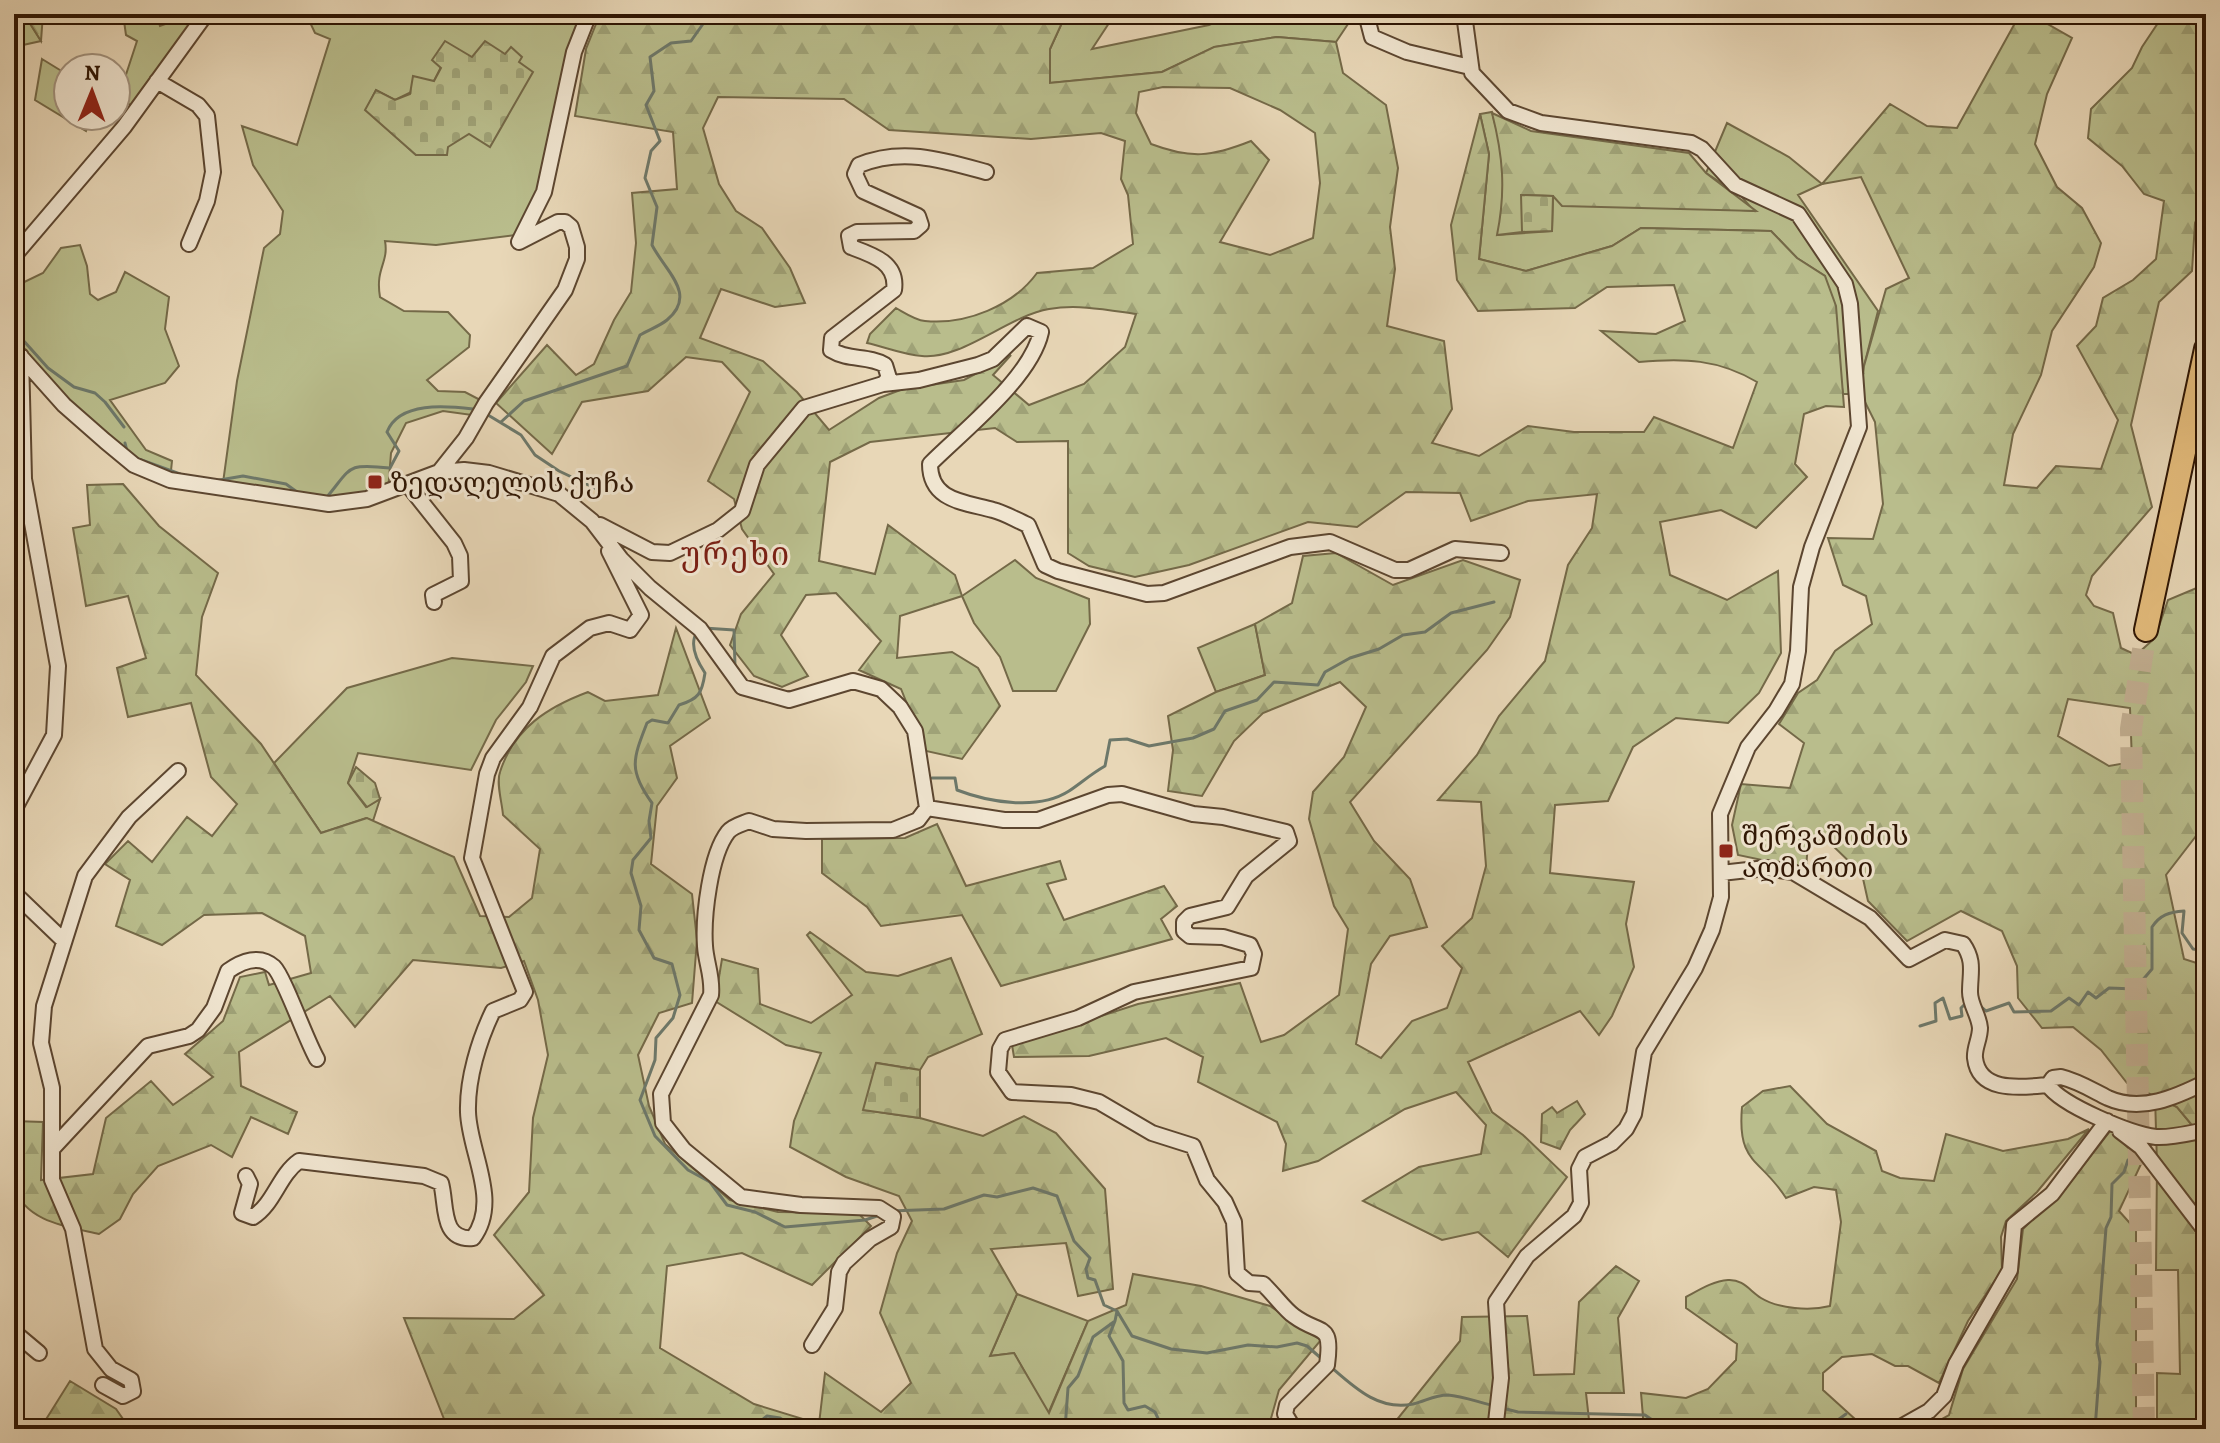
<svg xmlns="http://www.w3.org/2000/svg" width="2220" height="1443" font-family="Alegreya,'Noto Serif Georgian',serif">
	<defs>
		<pattern id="forest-firs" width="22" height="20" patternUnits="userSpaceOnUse" patternTransform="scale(2)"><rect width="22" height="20" fill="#b9bd8c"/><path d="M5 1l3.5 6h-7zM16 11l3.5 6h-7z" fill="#9fa277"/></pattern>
		<pattern id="cemetery-stones" width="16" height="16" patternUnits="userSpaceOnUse" patternTransform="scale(2)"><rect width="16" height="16" fill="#b9bd8c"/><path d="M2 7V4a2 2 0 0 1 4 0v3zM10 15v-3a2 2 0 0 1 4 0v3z" fill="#9fa277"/></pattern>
	</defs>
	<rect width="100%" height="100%" fill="#e8d7b7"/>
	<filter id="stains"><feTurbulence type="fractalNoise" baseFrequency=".0025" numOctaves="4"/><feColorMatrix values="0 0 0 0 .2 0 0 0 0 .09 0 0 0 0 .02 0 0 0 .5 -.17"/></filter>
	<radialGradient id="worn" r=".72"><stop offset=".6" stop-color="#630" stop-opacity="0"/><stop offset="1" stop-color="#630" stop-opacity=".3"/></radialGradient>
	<path fill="#b9bd8c" stroke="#746948" stroke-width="2" fill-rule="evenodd" d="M14,14H24L41,41L14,47Z
		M123,14H156L160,26L193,14H206L135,109L119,96L137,41L126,35Z
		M306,14H589L550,165L523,234L436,245L385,241C389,263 375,268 380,297L404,311L448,312L470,335L469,347L427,380L438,391L465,392L486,403L479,416L443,411L406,423L391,453L388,492L349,503L222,490L237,381L264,248L280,234L283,211L253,165L242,126L297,145L330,39L315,33ZM505,54L524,86C486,119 467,142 416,155L366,110L376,90L395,100L434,81L441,67L472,58Z
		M1066,14H1115L1092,49L1209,25L1234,14L1354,15L1336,42L1277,37L1215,47L1162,72L1049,83L1050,49Z
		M42,59L68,75V116H91L86,131L35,100Z
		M1492,112L1503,155L1505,198L1498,235L1552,231L1553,196L1754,211L1741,196L1706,173L1727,123L1789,157L1822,184L1798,195L1878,311L1864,366L1861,394H1843L1825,276L1797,258L1771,231L1641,228L1612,246L1526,271L1479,259L1489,154L1480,114Z
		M80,245L87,266L90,294L98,300L116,292L125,272L169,297L165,329L179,366L165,383L110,400L146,450L172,461L170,480L134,465L14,349V287L43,273L61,248Z
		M1015,560L1036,578L1089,599L1090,624L1056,691H1013L1000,657L974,623L962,596Z
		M1255,624L1265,675L1216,692L1198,648Z
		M452,658L533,666L526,682L496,720L471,770L358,753L348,783L366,807L380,799L373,821L366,818L321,833L274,763L347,688Z
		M2155,1096L2177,1107L2206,1142V1217L2157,1164Z
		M1017,1294L1088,1321L1048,1414L1014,1353L990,1356Z"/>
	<path fill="url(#forest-firs)" stroke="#746948" stroke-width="2" fill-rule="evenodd" d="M24,14H43L41,41Z
		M600,14H922L929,18L939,14H1066L1050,49V83L1162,72L1214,47L1277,37L1336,42L1343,73L1386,105L1398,168L1390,227L1395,269L1387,326L1444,341L1452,409L1432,443L1479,456L1528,426L1574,432H1644L1654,417L1733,448L1757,382C1718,359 1684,358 1639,362L1601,331L1656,334L1685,321L1674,285L1607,287L1575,308L1478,311L1457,280L1451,225L1480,114L1489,154L1479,259L1526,271L1612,246L1641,228L1771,231L1797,258L1825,276L1836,306L1844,407L1826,406L1804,414L1795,464L1807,477L1756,528L1721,510L1660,522L1670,575L1727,600L1778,571L1781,653L1759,693L1728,723L1676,718L1633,747L1608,801L1555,805L1550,873L1634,882L1626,924L1634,967L1612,1016L1599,1035L1580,1011L1468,1062L1492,1112L1523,1135L1567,1177L1508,1257L1478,1232L1442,1240L1363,1201L1419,1167L1481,1154L1486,1125L1456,1092L1405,1109L1318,1161L1283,1171L1286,1144L1277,1122L1198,1082L1203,1057L1166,1038L1089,1056L1014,1057L1012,1045L1138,1004L1240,983L1261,1042L1284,1035L1339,995L1348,929L1334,906L1309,819L1313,792L1344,757L1366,707L1340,682L1263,713L1234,741L1202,796L1168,791L1173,750L1168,716L1216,692L1265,675L1255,624L1292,603L1303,556L1336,553L1393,585L1463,560L1520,580L1510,617L1487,650L1350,802L1374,841L1410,879L1427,927L1390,936L1371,964L1356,1044L1381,1058L1412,1021L1447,1008L1462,968L1442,946L1472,918L1486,866L1481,802L1438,800L1477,755L1499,716L1545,661L1568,565L1592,528L1597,494L1528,501L1471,521L1460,493L1406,492L1357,527L1308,522L1189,565L1135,577L1089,566L1068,553V441L1017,442L995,428L870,442L830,462L819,561L875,574L888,525L955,575L962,596L900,616L897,658L952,652L978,668L1000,706L962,759L926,751L901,689L859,670L881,641L836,593L806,595L781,635L808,676L782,687L754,676L730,645L741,614L774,574L742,529L734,499L708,481L750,392L722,362L686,357L648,391L582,402L552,454L496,403L547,345L576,375L594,364L614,320L631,292L636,243L632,193L677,189L673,132L575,116L586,49ZM1163,87L1230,88L1280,110L1315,133L1320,183L1313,238L1270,255L1220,242L1269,160L1251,141C1211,157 1191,159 1151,144L1136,113L1139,92ZM718,97L844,99L889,130L1031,139L1101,133L1125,141L1121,179L1128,195L1133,244L1093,268L1037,273C1013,306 966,325 925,321C915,320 905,313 896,308L870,334L867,343C885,347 904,355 922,356C962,360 1008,316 1049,309C1078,304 1108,310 1136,314L1125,347L1084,384L1029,405L993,375L1011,355L964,380L903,389L879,398L829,430L797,392L763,361L700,338L721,289L775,307L805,303L790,268L762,228L736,211L719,184L703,128Z
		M2020,14H2030L2072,38L2047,94L2035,144L2057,187L2082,208L2101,243L2094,267L2052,331L2041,375L2013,434L2004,485L2037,488L2056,466L2101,469L2118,420L2077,346L2096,326L2103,298L2133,280L2156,259L2164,201L2144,194L2122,166L2088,138L2091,109L2132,68L2142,47L2164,14H2206V198L2195,223L2192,271L2159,302L2131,425L2152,507L2092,576L2086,595L2094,606L2113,613L2121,648L2136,655L2155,638L2168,600L2206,584V823L2166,875L2184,959L2206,966V1142L2177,1107L2127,1083L2101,1050L2073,1027L2042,1028L2018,998L2017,966L2002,931L1961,911L1907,941L1868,901L1862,874L1828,841L1808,843L1806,869L1738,855L1732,825L1741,784L1790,788L1804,743L1779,724L1798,693L1817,680L1835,651L1872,624L1866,596L1843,585L1828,538L1873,539L1883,504L1875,422L1861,394L1864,366L1886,289L1909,278L1861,177L1822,184L1890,104L1927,126L1957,128ZM2068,699L2130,708L2132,762L2109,766L2058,736Z
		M1492,113L1531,131L1689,153L1706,173L1756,211L1562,206L1553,196L1522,195V232L1497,235C1506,191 1503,156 1492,113Z
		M2206,412V500L2201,429Z
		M123,484L159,526L218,573L202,617L196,675L261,744L321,833L367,818L454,857L480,916L509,917L532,898L540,849L503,815C502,802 496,783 500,772C514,728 548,707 588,692L605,701L658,695L676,628L710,718L670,746L677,778L657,806L651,864L692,894L697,940L692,1003L659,1013L638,1055L649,1106L665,1144L730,1200L778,1212L858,1213L871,1226L812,1285L742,1253L667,1266L660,1348L754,1404L819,1424L825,1373L881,1412L911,1383L880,1313L897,1253L912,1221L899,1196L846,1177L790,1147L794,1121L821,1053L786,1045L715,1001L722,959L758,969L760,1004L811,1023L852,995L807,935L810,932L866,972L898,976L951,958L982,1034L928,1057L920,1070L877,1063L864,1110L920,1118L983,1136L1024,1116L1056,1133L1105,1189L1113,1289L1078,1296L1066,1243L991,1249L1017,1294L990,1356L1014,1353L1049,1413L1088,1321L1126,1305L1133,1274L1201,1286L1270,1306L1321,1340L1279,1390L1268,1429H448L404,1318L514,1319L544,1295L494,1235L529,1192L533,1118L548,1055L538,1000L524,961L501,968L413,960L355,1027L330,996L239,1052L241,1086L297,1112L288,1134L251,1117L232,1157L211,1145L158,1166L133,1194L120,1219L99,1234C69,1227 24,1222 14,1186C10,1167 14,1141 14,1121L43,1122L41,1180L93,1174L106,1118L151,1081L173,1105L213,1077L185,1054L223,1021L240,977L265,972L269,985L311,973L305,936L262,913L204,915L162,945L116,926L130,880L105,864L128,841L152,862L187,817L212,836L237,804L211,777L191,703L128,717L117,668L146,658L128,596L86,606L73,528L90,525L87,485Z
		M937,824L966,886L1060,861L1066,879L1047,884L1064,920L1164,886L1177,906L1161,919L1172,939L1001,986L962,915L881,926L867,907L822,873V839L905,838Z
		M1790,1086L1827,1124L1876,1151L1882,1171L1900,1178L1934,1181L1946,1134L2003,1151L2068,1139L2089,1129L2037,1192L2006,1221L2001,1237L2002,1270L1968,1321L1939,1383L1908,1366H1895L1872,1354L1842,1357L1823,1373V1390L1866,1429H1644L1641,1393L1686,1398L1708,1389L1736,1360L1737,1344L1686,1308V1297C1699,1290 1713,1281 1728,1280C1743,1279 1750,1291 1761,1298C1779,1309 1810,1311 1830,1306L1841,1222L1836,1190L1814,1187L1786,1198C1760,1157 1737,1165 1742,1107L1763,1091Z
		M2111,1130L2142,1162L2119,1211L2136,1230V1429H1924L1949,1415L1963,1369L2017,1279L2023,1229L2071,1181Z
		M2157,1164L2206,1232V1429H2157V1373L2180,1374L2178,1270H2156Z
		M1616,1266L1639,1281L1618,1318L1624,1393H1586L1590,1429L1391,1427L1460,1341L1462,1317L1527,1316L1534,1375L1574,1374L1579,1302Z
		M70,1381L116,1409L130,1429H40Z"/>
	<path fill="url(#cemetery-stones)" stroke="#746948" stroke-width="2" d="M445,41L472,57L485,41L505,54L511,47L522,57L519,62L533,72L490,147L469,134L448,147L447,155H416L365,110L376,90L395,100L410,94L413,76L434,81L441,68L432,60Z
		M1521,195L1553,196L1552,231L1522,232Z
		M356,767L375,783L380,799L367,807L348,783Z
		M876,1063L920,1070V1118L863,1110Z
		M1577,1101L1585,1114L1570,1130L1560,1149L1541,1142L1542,1114L1552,1107L1557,1113Z"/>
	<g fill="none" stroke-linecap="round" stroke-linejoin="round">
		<path stroke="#6d786a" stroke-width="3" d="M14,330L48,368L74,387L95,393L105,402L124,427
			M488,415L521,435L535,455L559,471L603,492
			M501,422L524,401L627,366L640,335C648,330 660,326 667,320C698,294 665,271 652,245L657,207L645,178L651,151L660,141L646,105L654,91L650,57L671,43L691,41L710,14
			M125,443L127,451
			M136,458L180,474
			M214,481L243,476L286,484L297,492
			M327,497C352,467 346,463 390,468L399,451L387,432C399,401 447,406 473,409
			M704,628L734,630L735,667
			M697,632C689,644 697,661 705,673C702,693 699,699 679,705L668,723L652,720L647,723C633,759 628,770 652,803L649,821L651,838L633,860L631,873L641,906L639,930L654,958L672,964L680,995L673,1018L656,1038L655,1060L640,1100L655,1136L688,1170L710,1182L727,1205L755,1212L785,1227L865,1220L880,1215
			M932,778H955L957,790C988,802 1038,811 1069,791C1081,783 1091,774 1105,766L1110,740L1127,739L1149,746L1193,738L1214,729L1225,711L1257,700L1274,682L1318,685L1325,672L1350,658L1379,649L1403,635L1425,632L1451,613L1494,602
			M1977,1003L1986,1011L2009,1003L2014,1012L2051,1011L2069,998L2079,1005L2088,992L2096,998L2109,988L2135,989L2152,969V927C2160,915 2169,912 2184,911L2182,933L2193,949L2206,951
			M1920,1026L1936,1021L1935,1003L1943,998L1950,1019L1962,1016L1961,1008L1966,1003
			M891,1211L944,1209L984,1195L997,1197L1033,1188L1057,1196L1074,1241L1090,1258L1086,1269L1088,1278L1095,1280L1104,1305L1117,1311L1132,1336L1171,1349L1207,1353L1248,1345L1277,1347L1297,1343L1307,1346L1322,1359
			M1115,1321L1109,1336L1123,1361L1124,1403L1128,1410L1145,1406L1155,1412L1163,1429
			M1331,1367C1355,1388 1379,1411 1413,1404C1426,1401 1434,1395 1448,1395C1462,1396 1478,1402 1491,1405
			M1502,1408L1518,1412L1645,1415L1664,1428C1681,1429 1707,1422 1723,1429
			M750,1429L767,1416L780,1418L796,1429
			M1065,1429L1068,1388L1078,1376L1093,1337L1115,1321L1117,1311
			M1754,1429H1773
			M1815,1429L1831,1425L1846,1414
			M2095,1429L2100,1362L2097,1345L2106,1228L2111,1217L2112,1184L2124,1172L2128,1160"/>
		<path stroke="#c3b093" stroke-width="22" stroke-dasharray="22 11" stroke-linecap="butt" d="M2144,1429L2131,729L2146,630"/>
		<defs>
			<path id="minor" d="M1366,14L1372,37L1407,52L1470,67
				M1464,14L1472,73L1508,111L1541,123L1691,143L1702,149L1735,185L1798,214L1845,284L1850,304L1859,427L1812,547L1801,587L1798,651L1792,684L1776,711L1748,747L1720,814L1721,897L1712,930L1695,968L1644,1052L1634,1114L1626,1129L1612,1143L1585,1157L1579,1169L1581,1203L1574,1216L1527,1256L1496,1302L1501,1378L1496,1422L1490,1429
				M157,81L198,105L207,116L213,172L207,201L189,244
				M14,256L124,127L206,14
				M14,349L64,405L105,441L134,465L170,480L329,504L367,499L439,472L464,470L489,473L559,494L592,521L621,559L650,588L700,629L742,687L789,700L853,681L881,689L900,707L915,731L927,808L1004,820H1038L1108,795L1122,794L1193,814L1223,817L1286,832L1289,841L1246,876L1227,907L1190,916L1184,922V931L1190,936L1223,937L1250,945L1254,954L1251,968L1134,992L1078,1018L1005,1040L1000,1049L998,1072L1012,1092L1071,1095L1099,1102L1152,1133L1193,1146L1207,1180L1225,1202L1234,1222L1237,1273L1249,1283L1263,1284C1273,1293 1285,1310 1294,1316C1321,1336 1333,1321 1327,1365L1287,1405L1285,1414L1294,1429
				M883,384L889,378L885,365C868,355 849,361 831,350L832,338L894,290C898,263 873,255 851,247L849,236L857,232L914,231L921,225L918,216L863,191L855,174L859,165C902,147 943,160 986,172
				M439,472L466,438L486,403L565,290L577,259V247L571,227L565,222H558L519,242L544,192L574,52L589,14
				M408,485L454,543L460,556L461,581L433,595L434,602
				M600,525L652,552L670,553L718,530L742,511L757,465L804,408L883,384L919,380L978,365L993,359L1027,326L1041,332C1031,378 963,431 930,464C930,501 964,502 993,510C1005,513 1016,520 1028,525L1045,565L1058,571L1147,594L1164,593L1290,547L1330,542L1395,570H1409L1455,549L1501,553
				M14,810L54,735L58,666L24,479L21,356
				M1721,873L1766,868L1793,872L1870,918L1909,959L1945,940L1963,944C1975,961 1970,973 1970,992C1970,1005 1979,1015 1980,1028C1980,1039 1974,1048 1975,1058C1979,1094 2023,1087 2048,1085L2053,1078L2061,1077C2078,1081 2092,1090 2108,1098C2141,1113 2176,1097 2206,1082
				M14,893L63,940
				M2048,1085C2061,1105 2131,1134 2156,1137C2172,1138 2190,1133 2206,1130
				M2120,1131L2141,1147L2206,1232
				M53,1148L148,1046L189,1036L198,1030L214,1008L228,971C242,961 260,954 274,967C284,977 306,1040 317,1059
				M246,1176L250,1184L242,1213L253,1217C274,1204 279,1175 299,1161L424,1176L441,1183C447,1204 440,1241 473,1238C501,1201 469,1152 468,1112C467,1079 479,1040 493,1011L520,1000L525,992L472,858L487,774L493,758L530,707L553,656L590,628L609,623L630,630L641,615L609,551
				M14,1332L39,1353
				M812,1345L835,1308L839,1272L844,1263L870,1239L891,1227L893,1217L879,1208L801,1205L741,1197L684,1150L663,1123L661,1094L711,995C713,977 706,963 705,946C703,917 710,855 728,832C733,826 742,824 749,821L773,829L806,831L893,830L918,820L927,808
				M103,1385L123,1396L133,1391L131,1380L111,1369L95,1349L73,1229L52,1180V1088L41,1043L44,1006L85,876L129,817L178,771
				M1897,1429L1929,1411L1944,1396L1956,1364L2010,1270L2014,1225L2052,1194L2107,1121"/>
			<path id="highway" d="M2146,630L2206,349"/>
		</defs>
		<use href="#minor" stroke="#5c4630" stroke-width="18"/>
		<use href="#highway" stroke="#2e1503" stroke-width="26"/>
		<use href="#minor" stroke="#f0e5d0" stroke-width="14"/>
		<use href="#highway" stroke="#e4bc7c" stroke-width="22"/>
	</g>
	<g fill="#8f2418" stroke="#f0e5d0" stroke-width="3">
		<rect x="367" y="474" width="16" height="16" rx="4"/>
		<rect x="1718" y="843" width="16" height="16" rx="4"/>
	</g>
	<g text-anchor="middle" stroke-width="6" stroke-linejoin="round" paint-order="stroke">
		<g font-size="28" fill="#2e1503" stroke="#f0e5d0" text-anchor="start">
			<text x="391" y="492">ზედაღელის ქუჩა</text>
			<text x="1742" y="845">შერვაშიძის<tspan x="1742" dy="32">აღმართი</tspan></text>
		</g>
		<g font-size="32" letter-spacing="2" fill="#7a1f14" stroke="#f0e5d0">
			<text x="736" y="565">ურეხი</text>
		</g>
	</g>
	<rect width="2220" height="1443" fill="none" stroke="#e8d7b7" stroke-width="48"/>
	<rect x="16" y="16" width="2188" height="1411" fill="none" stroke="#2e1503" stroke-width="4"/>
	<rect x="24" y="24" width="2172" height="1395" fill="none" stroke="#2e1503" stroke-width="2"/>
	<g transform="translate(92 92) rotate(1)"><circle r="38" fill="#f0e5d0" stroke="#a2927e" stroke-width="2"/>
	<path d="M0-6L14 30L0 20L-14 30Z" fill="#8f2418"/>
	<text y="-12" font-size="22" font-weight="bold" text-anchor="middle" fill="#2e1503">N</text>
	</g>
	<rect width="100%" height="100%" filter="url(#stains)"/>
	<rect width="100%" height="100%" fill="url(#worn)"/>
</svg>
